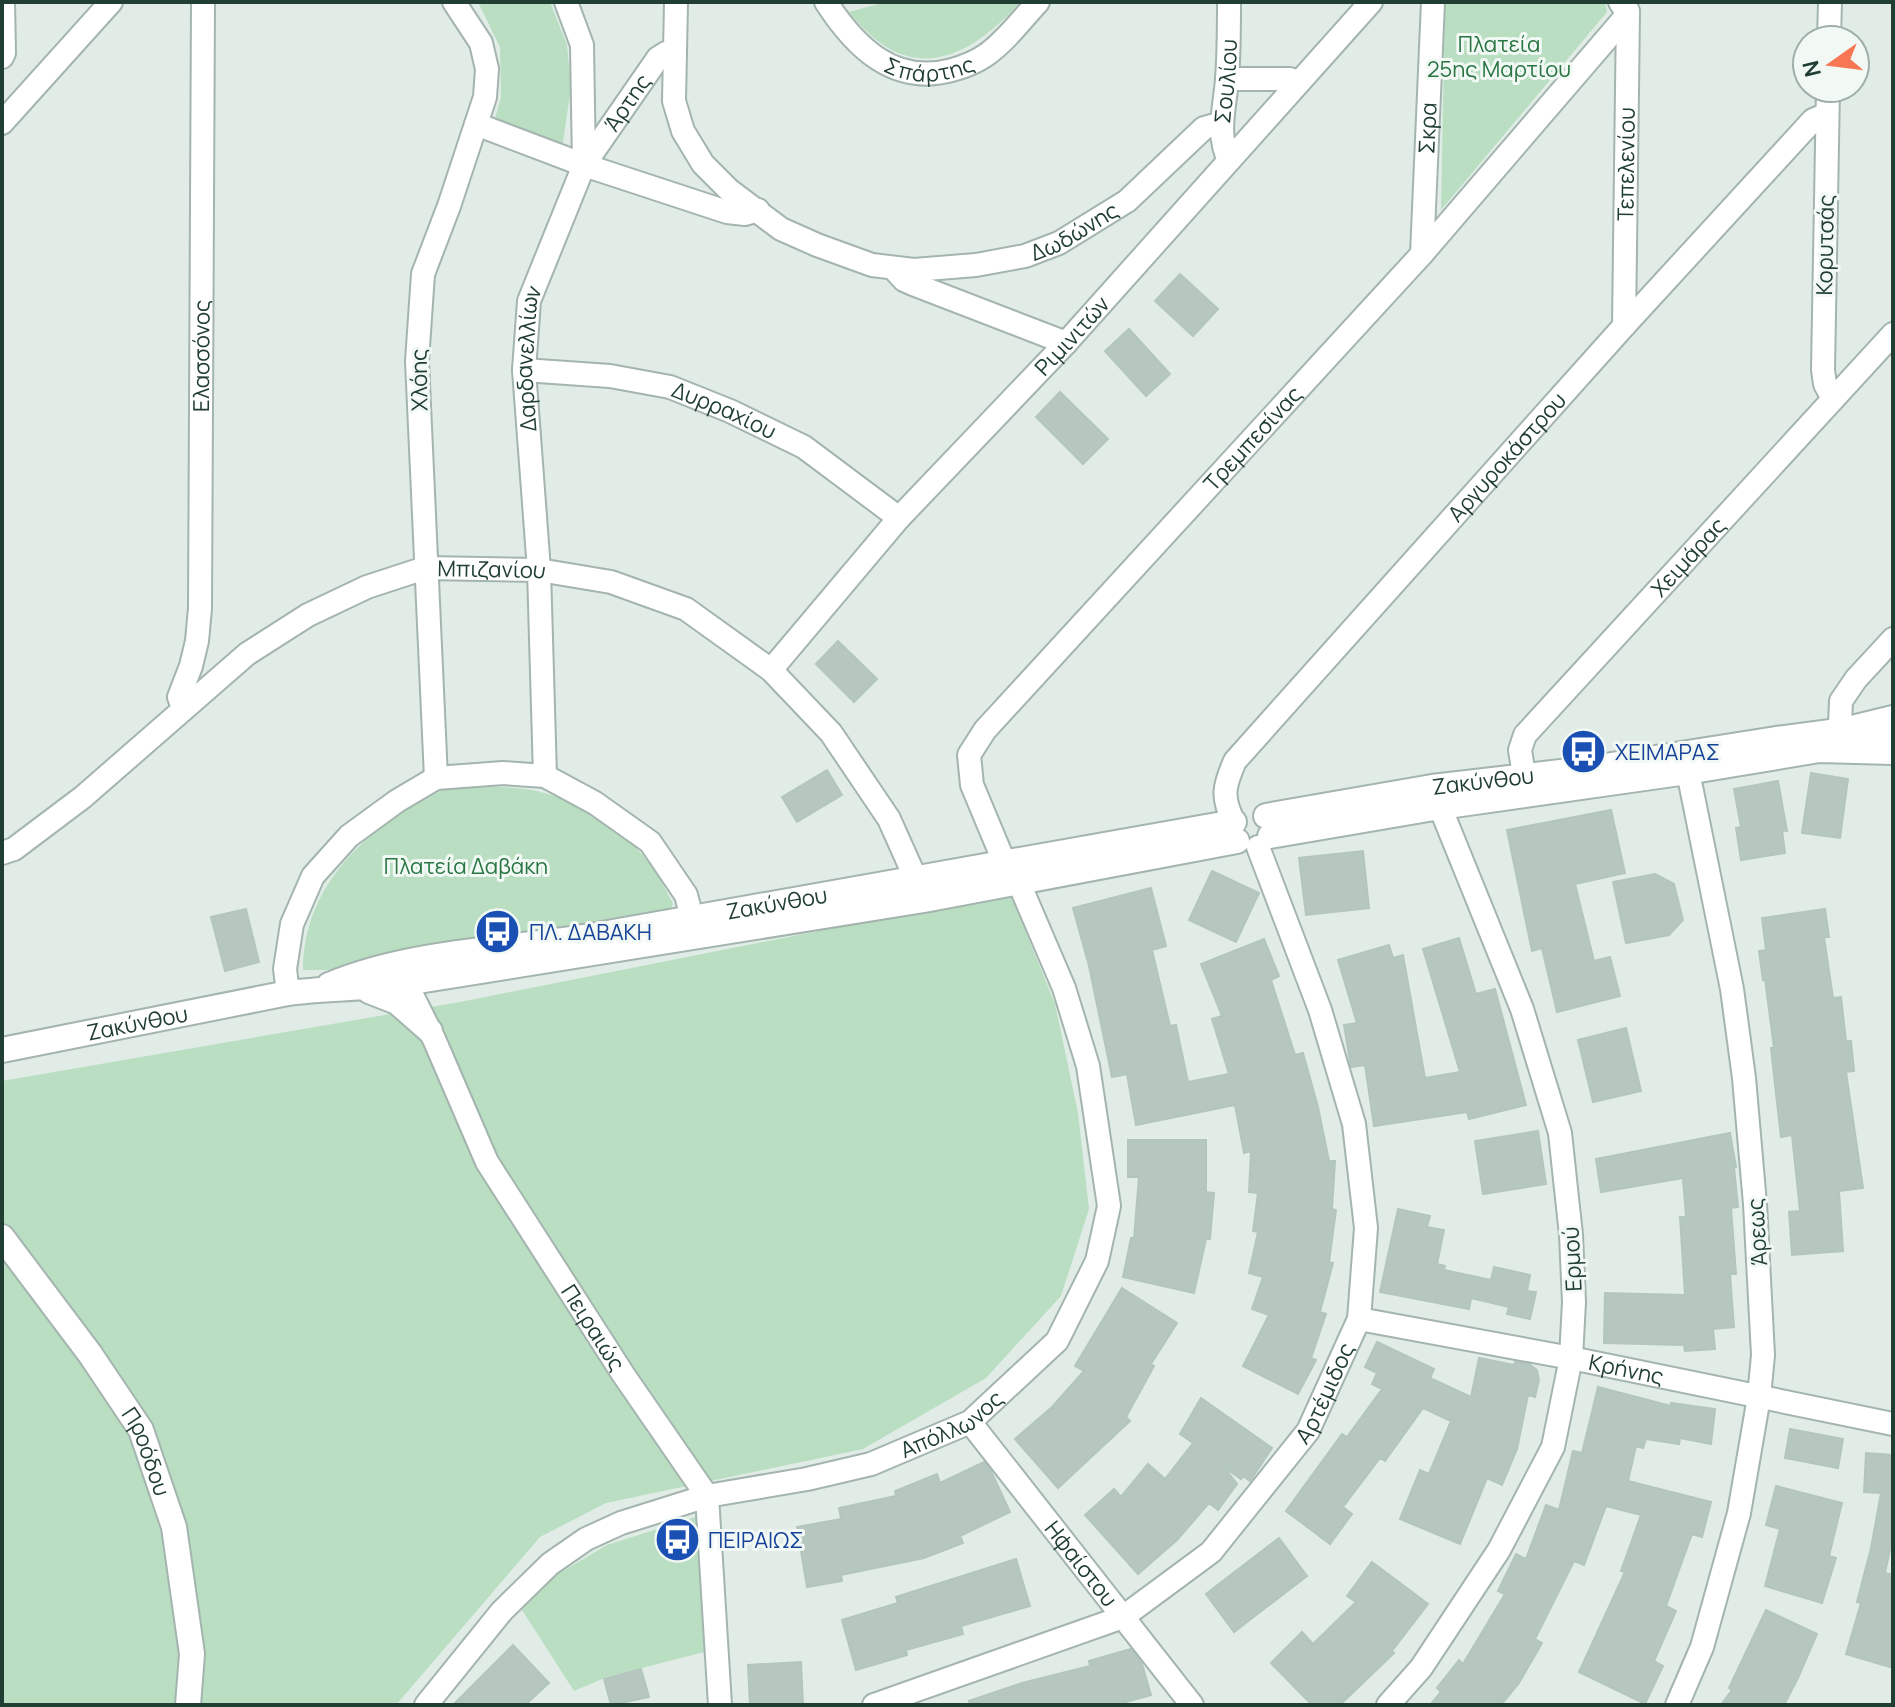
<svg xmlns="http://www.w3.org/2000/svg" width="1895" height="1707" font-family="Manrope,sans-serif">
	<rect width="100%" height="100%" fill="#e1ece7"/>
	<path fill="#b9dec2" d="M478,2H550L567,45L571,88L561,155L490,137L501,97L500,47Z
		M886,2H1021C965,62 908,87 849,12Z
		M1445,2H1605L1607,12L1441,210Z
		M447,788C470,788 493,786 515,788C570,792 624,826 655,871C662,881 667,893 673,904L671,908L326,970H303C303,882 373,822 447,788Z
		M1010,893L1055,1004L1078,1113L1089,1209L1061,1296L986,1378L863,1449L606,1503L540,1537L396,1705H2V1081L460,1002Z
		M705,1514L712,1650L607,1677L574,1691L522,1610L553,1577L607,1545Z"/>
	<path fill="#b6c7c0" stroke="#b3c6be" stroke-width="2" d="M1180,274L1218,309L1193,336L1155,301Z
		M1129,329L1170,374L1146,396L1105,351Z
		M1060,392L1108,439L1083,464L1036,417Z
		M838,641L877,679L854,702L816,664Z
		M827,770L842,795L797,822L782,797Z
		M1811,773L1848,779L1840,838L1802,833Z
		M1778,781L1787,831L1782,830L1785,853L1741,860L1736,828L1741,827L1734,789Z
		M1611,810L1625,873L1575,884L1594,961L1610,957L1620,996L1557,1012L1542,948L1532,951L1507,830Z
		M1363,851L1369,908L1306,915L1299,858Z
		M1212,871L1259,893L1236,942L1189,920Z
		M1655,874L1674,884L1683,920L1669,935L1626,943L1613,882Z
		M1151,888L1166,946L1152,950L1170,1026L1176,1025L1188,1082L1229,1074L1212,1019L1222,1016L1201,964L1264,939L1279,976L1271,980L1295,1055L1303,1053L1318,1107L1329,1161H1335L1332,1209L1336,1210L1329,1262L1333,1263L1320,1312L1326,1314L1311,1358L1316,1360L1298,1394L1243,1366L1269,1315L1252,1309L1263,1277L1249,1273L1258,1232L1253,1231L1258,1193L1249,1192L1251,1151L1244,1153L1235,1105L1136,1125L1127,1074L1112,1077L1089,966L1073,908Z
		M246,909L259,962L225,971L211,917Z
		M1825,909L1829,937H1824L1833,998L1841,997L1846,1041H1851L1854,1071L1846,1072L1863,1188L1839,1191L1843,1251L1792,1255L1789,1212L1800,1211L1792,1135L1781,1137L1776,1094L1771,1048H1774L1765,979L1763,980L1759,951L1766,950L1762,918Z
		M1459,938L1476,994L1495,989L1526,1105L1469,1119L1467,1112L1374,1126L1365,1065L1351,1067L1344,1025L1357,1023L1338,960L1389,945L1393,958L1403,955L1425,1078L1460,1072L1423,949Z
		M1626,1028L1641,1091L1593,1102L1578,1040Z
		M1538,1131L1546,1184L1483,1194L1475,1141Z
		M1730,1133L1736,1167H1734L1738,1207L1731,1208L1736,1274H1730L1734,1327L1713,1329L1715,1349L1685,1351L1684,1345L1604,1343L1605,1293L1685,1295L1680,1217H1686L1683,1178L1601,1192L1596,1159Z
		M1128,1140H1206V1192L1214,1193L1210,1239H1206L1194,1293L1123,1277L1131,1238H1134L1139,1177H1128Z
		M1398,1209L1430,1216L1427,1227L1444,1230L1437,1264L1445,1266L1444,1270L1491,1280L1494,1267L1530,1275L1527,1291L1536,1292L1530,1319L1507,1314L1509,1307L1471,1298L1469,1309L1380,1292Z
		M1122,1288L1177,1323L1151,1364L1154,1366L1126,1417L1130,1421L1058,1488L1015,1439L1052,1407L1084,1371L1075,1366Z
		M1377,1342L1434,1369L1430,1378L1471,1397L1479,1358L1514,1365L1515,1362L1529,1364L1537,1370L1539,1380L1535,1397L1528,1395L1517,1449L1502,1485L1487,1478L1460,1544L1400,1519L1420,1470L1429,1474L1451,1421L1423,1408L1385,1461L1380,1458L1343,1507L1352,1514L1330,1544L1286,1511L1342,1434L1347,1437L1382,1389L1372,1384L1377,1373L1365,1367Z
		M1598,1387L1671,1406V1403L1715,1409L1711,1444L1680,1438L1679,1444L1646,1439L1643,1448L1636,1446L1628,1481L1711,1502L1702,1537L1692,1534L1666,1606L1676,1611L1654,1661L1663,1666L1645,1704L1579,1672L1625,1572L1621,1571L1641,1515L1606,1506L1584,1565L1574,1561L1535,1639L1542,1643L1519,1683L1501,1705H1430L1441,1692L1437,1688L1459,1660L1463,1664L1505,1594L1498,1591L1516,1554L1526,1559L1546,1505L1559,1510L1573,1451L1582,1453Z
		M1201,1398L1272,1448L1250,1481L1243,1476L1241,1479L1224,1467L1237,1484L1218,1510L1209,1503L1177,1540L1138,1574L1085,1515L1114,1489L1121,1497L1148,1464L1165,1479L1193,1443L1180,1434Z
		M1790,1429L1843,1439L1838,1468L1785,1458Z
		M1866,1453L1893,1455V1535L1885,1573L1893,1575V1668L1846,1654L1861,1603L1857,1602L1871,1548L1881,1493L1864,1492Z
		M984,1462L991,1471L1010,1512L960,1536L963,1543L924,1558L841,1575L842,1581L807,1587L797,1527L841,1519L839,1508L896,1496L895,1491L937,1474L940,1483Z
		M1776,1486L1842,1503L1829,1556L1836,1558L1822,1603L1765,1586L1780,1529L1766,1525Z
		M1279,1538L1307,1576L1234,1632L1206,1594Z
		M1016,1559L1030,1606L961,1626L963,1634L906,1650L907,1655L856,1670L842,1620L898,1603L896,1597Z
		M1372,1562L1428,1604L1392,1651L1394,1653L1340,1705H1312L1271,1663L1302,1632L1313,1644L1356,1602L1347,1596Z
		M1766,1610L1817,1634L1798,1678L1784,1705H1721L1732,1690L1729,1688Z
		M513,1645L549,1683L525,1705H453Z
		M1131,1649L1142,1664L1151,1695L1115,1705H970L969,1701L1022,1683L1090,1666L1089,1661Z
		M801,1662L803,1705H750L748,1665Z
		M641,1669L649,1697L611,1705L604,1679Z"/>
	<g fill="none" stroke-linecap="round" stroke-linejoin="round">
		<defs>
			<g id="minor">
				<path id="s1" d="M676,2L674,101L683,131L703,164L729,190L781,229L817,245L872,265L914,270L976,265L1025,256L1059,243L1127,201L1204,128L1222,123"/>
				<path id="s2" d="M826,2C855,47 894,86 952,70C963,67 976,62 986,55C1006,41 1021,20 1038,2"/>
				<path d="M1829,40L1830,2"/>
				<path d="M2,57L4,53L3,2"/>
				<path d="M1227,79H1290L1297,83"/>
				<path d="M1828,88L1823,370L1825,384L1833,399"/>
				<path d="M2,123L111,2"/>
				<path d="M476,124L584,165L727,212L745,214L758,210"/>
				<path id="s3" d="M1229,160C1216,134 1225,107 1227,79C1229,53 1229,27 1229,2"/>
				<path id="s4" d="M584,165L658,58L666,53L675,52"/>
				<path id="s5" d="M1422,254L1433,2"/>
				<path d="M894,269L904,280L913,284L1066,343"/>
				<path id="s6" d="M1624,326L1628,11"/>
				<path id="s7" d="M524,370L610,376L670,387L730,411L804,447L899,518"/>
				<path id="s8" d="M771,670L899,518L1066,343L1371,2"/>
				<path id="s9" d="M183,708L179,697L191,666L197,641L200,608L203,2"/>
				<path d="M1848,728L1893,717"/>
				<path d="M1839,748L1841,701L1856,679L1893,639"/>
				<path id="s10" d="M545,776L539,570L524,370L529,301L584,165L582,45L566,2"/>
				<path d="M436,778L417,361L423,274L449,206L485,97L487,69L481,43L454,2"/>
				<path id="s11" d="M1527,794L1520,750L1525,735L1893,334"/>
				<path id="s12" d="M1234,822C1221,797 1224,786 1235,761L1624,326L1813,120L1827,114"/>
				<path id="s13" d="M2,853L14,849L83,797L247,654L308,615L367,587L425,568L539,570L611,582L686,609L771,670L831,733L889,819L923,895"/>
				<path id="s14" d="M402,969L406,983L434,1039L487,1162L623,1374L707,1496L720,1705"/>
				<path d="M288,993L285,969L292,924L313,876L349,836L397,801L436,778L503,773L545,776L595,803L650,842L686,895L692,918"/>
				<path id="s15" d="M1359,1319L1571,1358L1893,1424"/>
				<path id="s16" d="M970,1422L1192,1705"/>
				<path id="s17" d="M426,1705L502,1611L550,1564L586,1539L621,1523L707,1496L807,1479L871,1464L970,1422L1057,1341L1097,1261L1109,1206L1088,1066L1064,988L1019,883L1005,864L972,785L969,755L985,730L1422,254L1628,14L1620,2"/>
				<path id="s18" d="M874,1705L1123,1617L1211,1552L1308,1431L1359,1319L1366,1228L1354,1124L1320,1010L1258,847"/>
				<path d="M1388,1705L1421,1668L1499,1550L1553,1447L1571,1358L1574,1302L1571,1235L1560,1133L1522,1009L1434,792"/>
				<path d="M1677,1705L1702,1647L1739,1513L1759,1397L1763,1355L1755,1204L1744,1078L1732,989L1685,757"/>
			</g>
			<g id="tertiary">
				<path id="s19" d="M1266,816L1432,787L1586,769L1776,739L1838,731L1893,734"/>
				<path d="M1270,836L1440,807L1687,772L1819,750L1893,752"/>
				<path id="s20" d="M329,985C413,950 508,950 596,935C809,897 1022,861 1234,822"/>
				<path d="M369,991L397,1002L430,1031"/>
				<path id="s21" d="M2,1050L288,993C327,988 366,989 406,983L924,900L1237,841"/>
				<path id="s22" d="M2,1237L90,1354L141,1430L174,1527L192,1654L188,1705"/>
			</g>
		</defs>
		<use href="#minor" stroke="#a4b4ae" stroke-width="26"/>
		<use href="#tertiary" stroke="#a4b4ae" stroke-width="28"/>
		<use href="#minor" stroke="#fff" stroke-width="22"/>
		<use href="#tertiary" stroke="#fff" stroke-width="24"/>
	</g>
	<defs>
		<symbol id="bus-disc" viewBox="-11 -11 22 22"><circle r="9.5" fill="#1a4fb4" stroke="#f2f9f5"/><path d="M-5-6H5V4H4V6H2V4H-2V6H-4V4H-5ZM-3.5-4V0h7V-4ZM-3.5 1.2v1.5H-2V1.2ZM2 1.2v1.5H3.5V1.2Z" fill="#fff"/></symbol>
	</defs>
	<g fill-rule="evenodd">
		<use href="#bus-disc" x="1558" y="726" width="51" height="51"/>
		<use href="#bus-disc" x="472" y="906" width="51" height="51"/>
		<use href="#bus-disc" x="652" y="1514" width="51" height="51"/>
	</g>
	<g text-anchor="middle" stroke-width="6" stroke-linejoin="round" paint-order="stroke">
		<g font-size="22" fill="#297644" stroke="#f2f9f5">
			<text x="1499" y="52">Πλατεία<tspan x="1499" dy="25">25ης Μαρτίου</tspan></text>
			<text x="466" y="874">Πλατεία Δαβάκη</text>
		</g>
		<g font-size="22" fill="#213e35" stroke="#f2f9f5">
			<text dy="8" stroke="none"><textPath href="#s2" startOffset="132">Σπάρτης</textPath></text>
			<text dy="8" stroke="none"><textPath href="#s3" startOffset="80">Σουλίου</textPath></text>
			<text dy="8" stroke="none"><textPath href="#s4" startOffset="76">Άρτης</textPath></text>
			<text dy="8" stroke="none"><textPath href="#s5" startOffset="126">Σκρα</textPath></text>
			<text dy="8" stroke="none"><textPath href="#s6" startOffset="162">Τεπελενίου</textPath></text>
			<text dy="8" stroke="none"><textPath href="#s1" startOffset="578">Δωδώνης</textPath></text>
			<text transform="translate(1825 245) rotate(-89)" y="8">Κορυτσάς</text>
			<text dy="8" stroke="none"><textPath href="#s8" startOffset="450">Ριμινιτών</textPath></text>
			<text dy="8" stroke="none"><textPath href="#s9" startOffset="356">Ελασσόνος</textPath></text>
			<text dy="8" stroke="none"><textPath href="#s10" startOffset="418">Δαρδανελλίων</textPath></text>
			<text transform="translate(419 380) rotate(-91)" y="8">Χλόης</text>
			<text dy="8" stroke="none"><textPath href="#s7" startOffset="206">Δυρραχίου</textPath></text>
			<text dy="8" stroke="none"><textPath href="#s17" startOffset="1802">Τρεμπεσίνας</textPath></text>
			<text dy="8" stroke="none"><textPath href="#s12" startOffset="472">Αργυροκάστρου</textPath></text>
			<text dy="8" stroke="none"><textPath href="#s11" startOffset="302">Χειμάρας</textPath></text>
			<text dy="8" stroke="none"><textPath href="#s13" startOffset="582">Μπιζανίου</textPath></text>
			<text dy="8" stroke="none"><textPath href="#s19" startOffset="220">Ζακύνθου</textPath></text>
			<text dy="8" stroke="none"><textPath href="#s20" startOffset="456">Ζακύνθου</textPath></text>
			<text dy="8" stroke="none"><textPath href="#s21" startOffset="138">Ζακύνθου</textPath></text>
			<text transform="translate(1757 1232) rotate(-94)" y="8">Άρεως</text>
			<text transform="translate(1572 1259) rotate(-93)" y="8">Ερμού</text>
			<text dy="8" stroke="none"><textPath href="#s14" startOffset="408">Πειραιώς</textPath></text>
			<text dy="8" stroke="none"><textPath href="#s15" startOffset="272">Κρήνης</textPath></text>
			<text dy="8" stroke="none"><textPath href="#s18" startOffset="570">Αρτέμιδος</textPath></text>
			<text dy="8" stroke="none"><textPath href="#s17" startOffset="618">Απόλλωνος</textPath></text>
			<text dy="8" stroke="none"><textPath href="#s22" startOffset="260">Προόδου</textPath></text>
			<text dy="8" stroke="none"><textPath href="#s16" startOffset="180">Ηφαίστου</textPath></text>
		</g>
		<g font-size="22" fill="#164399" stroke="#f2f9f5" text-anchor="start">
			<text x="1615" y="760">ΧΕΙΜΑΡΑΣ</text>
			<text x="529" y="940">ΠΛ. ΔΑΒΑΚΗ</text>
			<text x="708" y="1548">ΠΕΙΡΑΙΩΣ</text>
		</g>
	</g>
	<rect width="1895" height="1707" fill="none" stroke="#213e35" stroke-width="8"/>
	<g transform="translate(1831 64) rotate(256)"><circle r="38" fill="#f2f9f5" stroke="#9eaea8" stroke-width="2"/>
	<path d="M0-6L14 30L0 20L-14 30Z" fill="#f77754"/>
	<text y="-12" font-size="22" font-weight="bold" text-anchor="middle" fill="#213e35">N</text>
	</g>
</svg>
